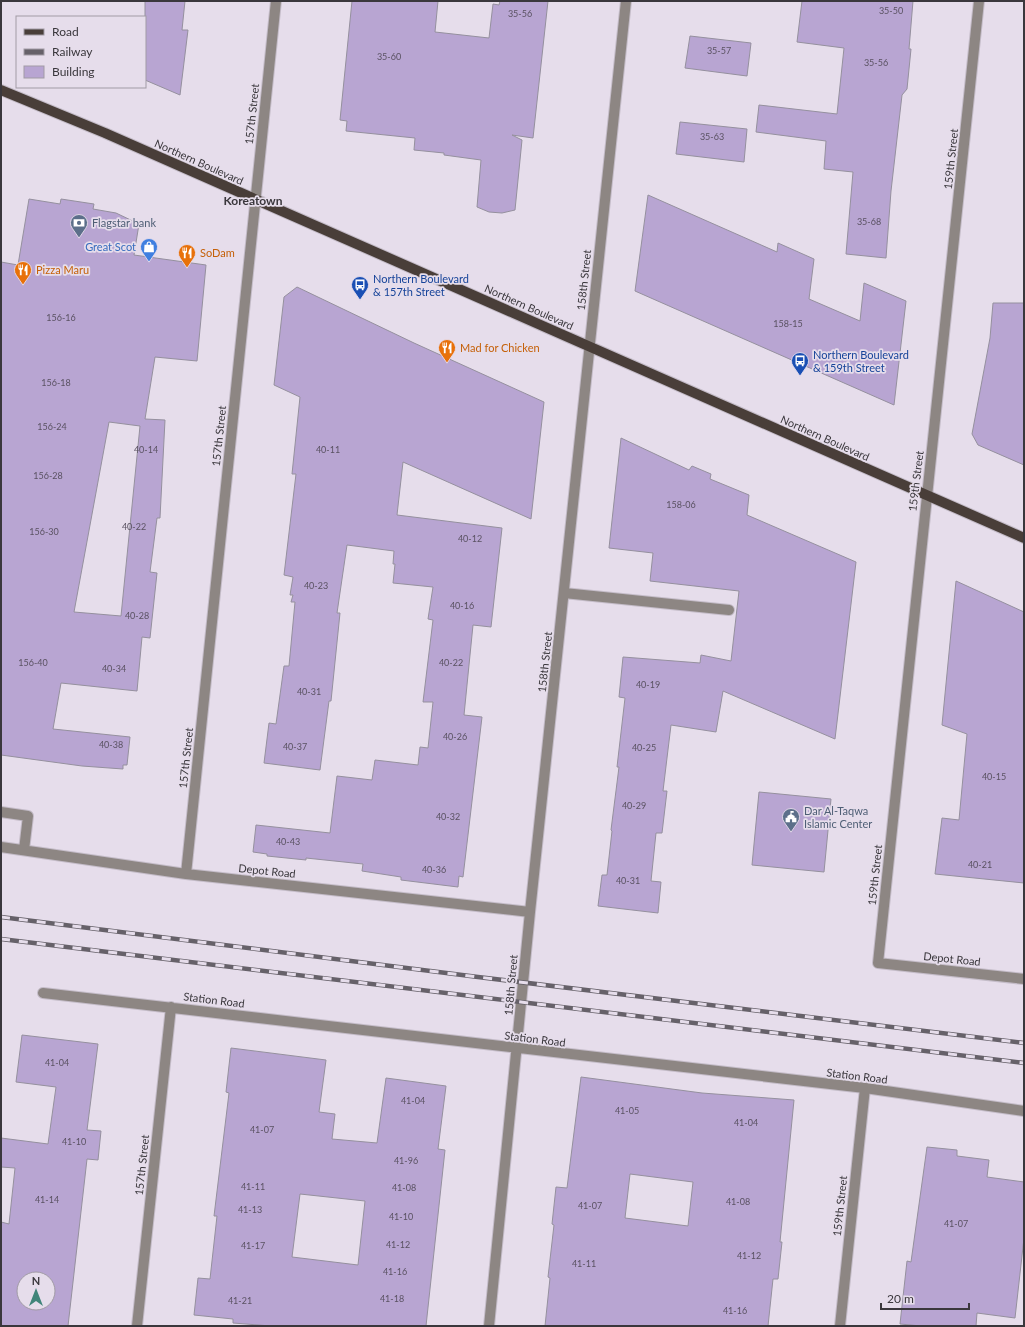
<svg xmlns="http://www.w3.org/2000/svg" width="1025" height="1327" font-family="Lato,sans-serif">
	<rect width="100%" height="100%" fill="#e6ddeb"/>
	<path fill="#b8a5d2" stroke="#95909e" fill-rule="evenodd" d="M145,1H185L182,30H188L180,95L145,80Z
		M352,1H438L435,32L489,38L493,4L499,5L500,1H548L533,138L512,135L522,140L515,210L502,213L489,212L477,207L481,160L444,155V153L414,150L415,138L346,131L347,121L340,120Z
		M802,1H913L909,49H911L907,89L902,95L891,191L886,258L846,254L853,172L824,169L826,141L756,132L759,105L837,114L844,48L797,42Z
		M690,36L751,43L747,76L685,68Z
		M680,122L747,129L744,162L676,154Z
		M648,195L777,252L778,243L814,259L809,299L860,321L864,283L906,301L894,405L635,291Z
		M29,199L60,204L61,199L94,204L93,209L116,213L139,224L134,255L206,265L197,361L155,357L145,419L165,420L160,518H157L150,572L157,573L150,638L142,637L137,691L61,683L53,729L130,737L127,765H123V769L82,766L1,755V262L18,265ZM109,422L140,426L121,616L74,612Z
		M297,287L414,343L544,402L531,519L403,462L397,515L502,528L491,627L473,625L464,715L482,717L463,877L459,876L458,887L401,880V877L362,871L363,864L306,858V860L267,856V854L253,852L256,825L330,833L337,776L372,780L375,760L418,765L420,747L428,748L433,702H423L433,620L428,619L433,587L393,583L395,564H393L394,551L347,545L337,613H340L331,701H329L320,770L264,763L269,723L276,724L284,666H289L295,602H291L293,595H290L293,577L284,575L296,474H292L300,397L274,385L284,297Z
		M993,303H1024V465L978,445L972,434L990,338Z
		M621,438L689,470L692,466L711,474L710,479L749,495L747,515L856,562L835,739L723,691L716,732L671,725L663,791H667L662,833H656L651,881L661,882L658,913L598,906L602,875H607L612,831L611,830L619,767H617L625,698L619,697L623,657L700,663L701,655L731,661L739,591L650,581L653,553L609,548Z
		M956,581L1024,612V883L935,874L942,818L959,820L967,734L942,725Z
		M759,792L831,799L824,872L752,865Z
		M22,1035L98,1044L87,1130L101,1131L98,1160L87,1159L68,1326H1V1222L9,1224L15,1168L1,1167V1138L48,1144L56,1087L16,1082ZM24,1279H48V1303H24Z
		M231,1048L326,1060L319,1112L335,1114L332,1139L377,1143L386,1078L446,1086L438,1149L445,1150L426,1326H271L233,1323V1319L194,1315L198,1278L210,1279L217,1216H214L229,1093L226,1092ZM300,1194L365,1201L358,1265L292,1257Z
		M581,1077L702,1093L794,1100L780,1242H782L778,1279H773L768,1326H545L550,1278L548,1277L554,1225L552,1224L556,1187L567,1188ZM630,1174L693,1182L688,1226L625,1218Z
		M927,1147L957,1150V1156L989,1160L987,1177L1024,1182V1238L1015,1318L977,1313L976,1326H921L900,1324L907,1261L911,1262Z"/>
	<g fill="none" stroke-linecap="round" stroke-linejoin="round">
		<defs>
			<path id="minor" d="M979,1C946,322 911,642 878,963L1024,979
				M564,593L729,610
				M1,812L28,816L24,850
				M1,847L186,874L530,912
				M186,874L276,1
				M43,993L865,1088L1024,1111
				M137,1326L171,1007
				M489,1326L530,912L626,1
				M840,1326L865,1088"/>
			<path id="major" d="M1,90L105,133L1024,538"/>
		</defs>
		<use href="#minor" stroke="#c4bcc8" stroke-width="12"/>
		<use href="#major" stroke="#c4bcc8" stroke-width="12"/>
		<use href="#minor" stroke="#8d8683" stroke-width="10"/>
		<use href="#major" stroke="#493e39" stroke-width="10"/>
		<defs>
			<path id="rail" d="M1,917L478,977L1024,1043
				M1,939L1024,1063"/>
		</defs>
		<use href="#rail" stroke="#666169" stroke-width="4.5"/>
		<use href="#rail" stroke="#e6ddeb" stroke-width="3" stroke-dasharray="9" stroke-linecap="butt"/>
	</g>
	<defs>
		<symbol id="bank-pin" viewBox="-11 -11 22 30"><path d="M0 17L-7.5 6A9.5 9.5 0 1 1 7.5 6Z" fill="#5c6f8a" stroke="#e6ddeb"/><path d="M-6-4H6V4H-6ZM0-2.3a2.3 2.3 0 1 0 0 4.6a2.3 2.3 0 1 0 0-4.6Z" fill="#fff"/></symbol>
		<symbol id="shop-pin" viewBox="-11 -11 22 30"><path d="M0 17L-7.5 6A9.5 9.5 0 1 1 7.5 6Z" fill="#3f7fe0" stroke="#e6ddeb"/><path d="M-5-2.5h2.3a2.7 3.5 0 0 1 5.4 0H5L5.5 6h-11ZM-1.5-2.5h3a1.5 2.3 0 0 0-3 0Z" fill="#fff"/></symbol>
		<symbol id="restaurant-pin" viewBox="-11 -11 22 30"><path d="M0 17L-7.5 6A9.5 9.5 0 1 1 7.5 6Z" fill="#e8710a" stroke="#e6ddeb"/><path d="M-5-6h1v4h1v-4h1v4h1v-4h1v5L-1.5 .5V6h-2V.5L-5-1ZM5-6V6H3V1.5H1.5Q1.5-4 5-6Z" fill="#fff"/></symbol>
		<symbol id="bus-pin" viewBox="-11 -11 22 30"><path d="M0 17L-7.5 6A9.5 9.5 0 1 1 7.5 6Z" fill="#1a4fb4" stroke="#e6ddeb"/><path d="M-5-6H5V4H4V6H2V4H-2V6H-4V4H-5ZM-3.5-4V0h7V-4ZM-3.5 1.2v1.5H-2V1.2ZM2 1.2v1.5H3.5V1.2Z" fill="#fff"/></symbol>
		<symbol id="civic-pin" viewBox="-11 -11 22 30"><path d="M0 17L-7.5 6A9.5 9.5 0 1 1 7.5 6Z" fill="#5c6f8a" stroke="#e6ddeb"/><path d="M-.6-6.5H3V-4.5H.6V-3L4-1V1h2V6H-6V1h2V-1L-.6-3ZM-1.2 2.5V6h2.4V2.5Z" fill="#fff"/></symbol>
	</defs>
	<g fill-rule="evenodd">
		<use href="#bank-pin" x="69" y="213" width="20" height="27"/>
		<use href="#shop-pin" x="139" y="237" width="20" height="27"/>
		<use href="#restaurant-pin" x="177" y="243" width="20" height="27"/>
		<use href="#restaurant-pin" x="13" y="260" width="20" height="27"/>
		<use href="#bus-pin" x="350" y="275" width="20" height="27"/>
		<use href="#restaurant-pin" x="437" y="338" width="20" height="27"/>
		<use href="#bus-pin" x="790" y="351" width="20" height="27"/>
		<use href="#civic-pin" x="781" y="807" width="20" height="27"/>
	</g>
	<g text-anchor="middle" stroke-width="3.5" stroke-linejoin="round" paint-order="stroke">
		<g font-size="9" fill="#5a5262">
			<text x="891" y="14">35-50</text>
			<text x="520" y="17">35-56</text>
			<text x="719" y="54">35-57</text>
			<text x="389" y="60">35-60</text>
			<text x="876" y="66">35-56</text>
			<text x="712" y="140">35-63</text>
			<text x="869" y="225">35-68</text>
			<text x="61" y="321">156-16</text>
			<text x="788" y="327">158-15</text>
			<text x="56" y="386">156-18</text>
			<text x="52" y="430">156-24</text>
			<text x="146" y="453">40-14</text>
			<text x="328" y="453">40-11</text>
			<text x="48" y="479">156-28</text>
			<text x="681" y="508">158-06</text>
			<text x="134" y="530">40-22</text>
			<text x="44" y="535">156-30</text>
			<text x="470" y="542">40-12</text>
			<text x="316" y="589">40-23</text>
			<text x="462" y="609">40-16</text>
			<text x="137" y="619">40-28</text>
			<text x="33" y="666">156-40</text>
			<text x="451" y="666">40-22</text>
			<text x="114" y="672">40-34</text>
			<text x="648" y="688">40-19</text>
			<text x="309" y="695">40-31</text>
			<text x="455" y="740">40-26</text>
			<text x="111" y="748">40-38</text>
			<text x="295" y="750">40-37</text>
			<text x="644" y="751">40-25</text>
			<text x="994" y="780">40-15</text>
			<text x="634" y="809">40-29</text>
			<text x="448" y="820">40-32</text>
			<text x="288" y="845">40-43</text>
			<text x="980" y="868">40-21</text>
			<text x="434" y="873">40-36</text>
			<text x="628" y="884">40-31</text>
			<text x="57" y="1066">41-04</text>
			<text x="413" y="1104">41-04</text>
			<text x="627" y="1114">41-05</text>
			<text x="746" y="1126">41-04</text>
			<text x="262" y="1133">41-07</text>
			<text x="74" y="1145">41-10</text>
			<text x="406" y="1164">41-96</text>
			<text x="253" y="1190">41-11</text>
			<text x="404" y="1191">41-08</text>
			<text x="47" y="1203">41-14</text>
			<text x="738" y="1205">41-08</text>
			<text x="590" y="1209">41-07</text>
			<text x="250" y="1213">41-13</text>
			<text x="401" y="1220">41-10</text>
			<text x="956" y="1227">41-07</text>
			<text x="398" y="1248">41-12</text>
			<text x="253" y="1249">41-17</text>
			<text x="749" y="1259">41-12</text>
			<text x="584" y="1267">41-11</text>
			<text x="395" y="1275">41-16</text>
			<text x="392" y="1302">41-18</text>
			<text x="240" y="1304">41-21</text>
			<text x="735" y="1314">41-16</text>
		</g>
		<g font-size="11" fill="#3a373c" stroke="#e6ddeb">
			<text transform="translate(252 114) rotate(-84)" y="4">157th Street</text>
			<text transform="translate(951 159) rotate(-84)" y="4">159th Street</text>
			<text transform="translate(199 162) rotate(24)" y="4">Northern Boulevard</text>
			<text transform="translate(584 280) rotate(-84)" y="4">158th Street</text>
			<text transform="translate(529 307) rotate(24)" y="4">Northern Boulevard</text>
			<text transform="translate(219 436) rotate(-84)" y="4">157th Street</text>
			<text transform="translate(825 438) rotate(24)" y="4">Northern Boulevard</text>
			<text transform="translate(916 481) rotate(-83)" y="4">159th Street</text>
			<text transform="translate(545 662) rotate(-84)" y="4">158th Street</text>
			<text transform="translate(186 758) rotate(-84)" y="4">157th Street</text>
			<text transform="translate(267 871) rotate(6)" y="4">Depot Road</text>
			<text transform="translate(875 875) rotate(-84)" y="4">159th Street</text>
			<text transform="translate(952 959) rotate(6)" y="4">Depot Road</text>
			<text transform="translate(511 985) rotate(-85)" y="4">158th Street</text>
			<text transform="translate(214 1000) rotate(7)" y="4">Station Road</text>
			<text transform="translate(535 1039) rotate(7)" y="4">Station Road</text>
			<text transform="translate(857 1076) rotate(7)" y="4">Station Road</text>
			<text transform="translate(142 1165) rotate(-84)" y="4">157th Street</text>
			<text transform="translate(840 1206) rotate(-84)" y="4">159th Street</text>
		</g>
		<g font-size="11" fill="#4e5e75" stroke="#e6ddeb" text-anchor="start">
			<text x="92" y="227">Flagstar bank</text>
			<text x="804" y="815">Dar Al-Taqwa<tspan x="804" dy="13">Islamic Center</tspan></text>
		</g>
		<g font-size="11" fill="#366cbe" stroke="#e6ddeb" text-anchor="end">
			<text x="136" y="251">Great Scot</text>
		</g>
		<g font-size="11" fill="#c56008" stroke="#e6ddeb" text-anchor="start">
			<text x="200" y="257">SoDam</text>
			<text x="36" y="274">Pizza Maru</text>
			<text x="460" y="352">Mad for Chicken</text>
		</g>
		<g font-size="11" fill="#164399" stroke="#e6ddeb" text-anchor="start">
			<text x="373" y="283">Northern Boulevard<tspan x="373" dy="13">&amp; 157th Street</tspan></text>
			<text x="813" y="359">Northern Boulevard<tspan x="813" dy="13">&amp; 159th Street</tspan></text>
		</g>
		<g font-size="12" font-weight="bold" fill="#3a373c" stroke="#e6ddeb">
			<text x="253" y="205">Koreatown</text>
		</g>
	</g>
	<rect width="1025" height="1327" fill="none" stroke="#3a373c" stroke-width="4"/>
	<rect x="16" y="16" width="130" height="72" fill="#e6ddeb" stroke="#a19ba5"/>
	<rect x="24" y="29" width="20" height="6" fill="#493e39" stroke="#a19ba5"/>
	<text x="52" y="36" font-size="12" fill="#3a373c">Road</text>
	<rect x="24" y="49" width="20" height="6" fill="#666169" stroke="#a19ba5"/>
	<text x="52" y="56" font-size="12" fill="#3a373c">Railway</text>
	<rect x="24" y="66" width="20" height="12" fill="#b8a5d2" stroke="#a19ba5"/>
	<text x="52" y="76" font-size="12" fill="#3a373c">Building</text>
	<g transform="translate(36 1291)"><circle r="19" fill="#e6ddeb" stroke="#a19ba5"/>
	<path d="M0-3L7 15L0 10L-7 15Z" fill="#41857a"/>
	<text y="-6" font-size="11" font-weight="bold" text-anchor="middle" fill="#3a373c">N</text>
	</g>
	<path d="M881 1303v6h88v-6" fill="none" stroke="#3a373c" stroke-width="2"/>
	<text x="887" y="1303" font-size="12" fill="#3a373c" stroke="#e6ddeb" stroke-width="3" paint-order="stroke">20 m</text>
</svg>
